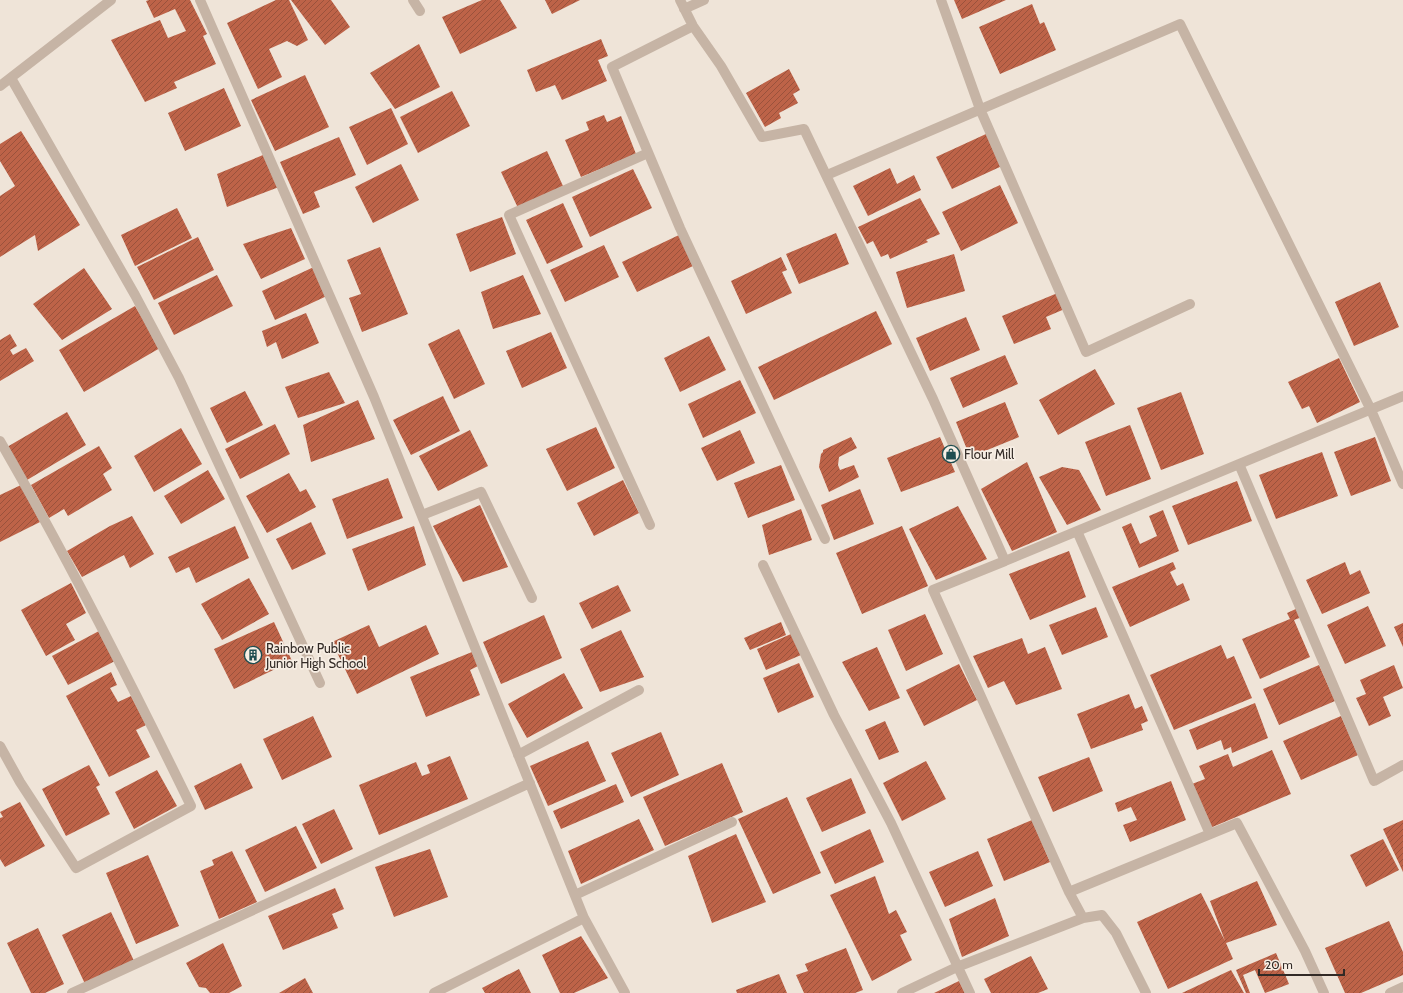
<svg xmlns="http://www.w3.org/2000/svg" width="1403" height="993" font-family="Cabin,sans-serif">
	<defs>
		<pattern id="building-hatch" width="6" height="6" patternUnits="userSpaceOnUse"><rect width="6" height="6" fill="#bd6348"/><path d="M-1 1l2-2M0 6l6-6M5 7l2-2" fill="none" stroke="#9a523c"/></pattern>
	</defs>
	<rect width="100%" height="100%" fill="#efe4d8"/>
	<path fill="url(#building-hatch)" d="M149,0H190L207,34L203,36L216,64L174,82L177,88L145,102L111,40L160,20L168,38L186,31L175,9L154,18L146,1Z
		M276,0H289L308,40L297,46L287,41L269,49L282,77L258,89L227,23Z
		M291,0H331L350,27L325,45Z
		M482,0H500L517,28L460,54L442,17Z
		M545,0H580L552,14Z
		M954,0H1006L962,19Z
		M1032,4L1040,24L1044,22L1056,50L1000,74L979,27Z
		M601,39L608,56L598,60L607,81L562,100L555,85L536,92L527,70Z
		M419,44L440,87L395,109L370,73Z
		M789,69L800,90L793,94L798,103L779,113L781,118L765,127L746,93Z
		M305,75L329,127L275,151L251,100Z
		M224,88L241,126L185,151L168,113Z
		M452,91L470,126L418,153L400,117Z
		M391,108L408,144L367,165L349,127Z
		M604,115L607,122L621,116L636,154L581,177L565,140L589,130L586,122Z
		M21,131L80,225L38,251L35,235L0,257V196L15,186L0,161V144Z
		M986,134L1002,166L952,189L936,157Z
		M339,137L356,175L314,192L320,207L303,214L280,162Z
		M547,151L563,186L518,208L501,172Z
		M263,155L279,187L227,207L217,174Z
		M401,164L419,200L373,223L355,187Z
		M890,168L897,184L914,175L921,190L868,216L853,186Z
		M633,169L652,208L590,237L572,197Z
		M1000,185L1018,223L961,251L942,212Z
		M920,198L940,234L926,240L928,242L890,259L888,254L881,257L873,241L867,244L858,227Z
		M563,203L583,247L547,264L526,220Z
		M177,208L192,238L135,266L121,235Z
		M502,217L516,254L470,272L456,234Z
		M291,228L305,259L261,279L243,244Z
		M836,233L849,264L799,284L786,254Z
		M679,235L693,266L637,292L622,262Z
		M198,237L214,270L154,300L137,267Z
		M604,245L619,277L565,302L550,270Z
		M380,247L408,314L362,332L349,298L361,294L347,260Z
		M954,254L965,291L907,308L896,272Z
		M781,257L787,270L782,272L792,293L746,314L731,281Z
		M316,266L329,295L275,320L262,291Z
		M84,268L112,309L62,340L33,304Z
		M217,275L233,306L174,335L158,303Z
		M523,275L541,314L493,329L481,292Z
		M1380,282L1399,327L1354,346L1335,302Z
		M1060,292L1067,308L1046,317L1051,329L1014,344L1002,316Z
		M135,306L160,348L84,392L59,350Z
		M876,311L892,344L774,400L758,367Z
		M306,313L319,343L282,359L276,342L267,347L262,331Z
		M966,317L980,350L930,371L916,338Z
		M459,329L485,384L454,399L428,344Z
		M551,332L567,368L522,388L506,351Z
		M10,334L17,346L10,350L13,355L26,348L34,361L0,381V340Z
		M709,336L726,370L680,392L664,358Z
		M1005,355L1018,384L963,408L950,378Z
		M1339,358L1360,402L1317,423L1309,406L1302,409L1288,382Z
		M1095,369L1115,404L1058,435L1039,400Z
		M329,372L345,403L298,418L285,387Z
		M740,380L756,413L703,438L688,404Z
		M245,391L263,425L227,443L210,408Z
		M1181,392L1204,454L1161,470L1137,408Z
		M443,396L460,431L411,455L393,420Z
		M358,400L375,439L311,462L303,425Z
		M1005,402L1019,437L970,457L956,422Z
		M67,412L86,445L27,480L7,447Z
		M275,424L290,454L240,479L225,449Z
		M1130,425L1151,479L1106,496L1085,442Z
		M596,427L615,468L567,491L546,449Z
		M181,428L202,464L154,492L134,456Z
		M470,430L488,466L438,491L419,456Z
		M740,430L755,463L717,481L701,448Z
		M851,437L857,448L839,457L838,465L840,470L854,465L859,477L829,492L819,467L821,454L823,452V450Z
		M940,437L955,472L901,492L887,458Z
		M1375,437L1391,481L1351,496L1334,452Z
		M99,446L112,468L103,474L112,490L68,516L64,509L49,518L31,485Z
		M1322,452L1338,496L1276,519L1259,475Z
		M1027,462L1057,532L1012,551L981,489Z
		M781,465L795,500L748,518L734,483Z
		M1062,467L1079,470L1101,510L1067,525L1039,477Z
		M208,470L225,499L181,524L164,496Z
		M289,473L300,492L306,489L316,507L267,533L246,496Z
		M388,478L403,518L347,539L332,499Z
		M623,480L639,513L594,536L577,503Z
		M1237,481L1252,521L1188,545L1172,506Z
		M21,485L40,522L0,542V495Z
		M860,489L874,524L834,540L821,505Z
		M480,505L508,567L463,582L433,526Z
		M958,506L987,559L936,580L909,529Z
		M801,509L812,540L769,555L762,525Z
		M1163,510L1179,551L1139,568L1122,527L1131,523L1140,544L1157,536L1149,516Z
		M132,516L154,554L130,568L124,555L82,577L67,551L110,526Z
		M311,522L326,554L292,570L276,539Z
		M235,526L249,558L196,583L189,567L176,573L168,557Z
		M414,526L426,565L368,591L352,549Z
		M902,526L928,586L862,614L836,553Z
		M1069,551L1086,597L1030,620L1009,574Z
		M1173,562L1176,569L1170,572L1177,586L1183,583L1190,600L1130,627L1112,587Z
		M1345,562L1350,575L1360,570L1370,593L1322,614L1306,580Z
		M249,578L269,614L222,640L201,604Z
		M71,583L86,613L66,624L75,640L46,656L21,610Z
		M618,585L631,611L592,629L579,603Z
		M1368,606L1386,646L1345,664L1327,625Z
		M1096,607L1108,637L1062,655L1049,625Z
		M1298,608L1302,617L1294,620L1310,657L1260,679L1242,639L1290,619L1287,613Z
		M925,614L943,654L906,671L888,630Z
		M544,615L562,658L501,684L483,642Z
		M274,622L292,661L234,689L214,649Z
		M781,622L786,635L750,650L744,638Z
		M1403,623V647L1394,627Z
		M369,625L379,647L426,625L439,654L357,694L332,642Z
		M621,630L644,677L600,692L580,649Z
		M99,631L115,661L68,685L52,656Z
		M791,634L801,655L766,670L757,649Z
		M1022,638L1028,654L1045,647L1062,689L1016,705L1004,681L988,688L973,656Z
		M1221,645L1227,659L1234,656L1252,698L1174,730L1150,675Z
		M877,647L900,698L869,711L842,662Z
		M472,652L478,666L470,670L480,695L426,717L410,677Z
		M799,663L814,697L778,713L763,678Z
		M959,664L977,700L924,726L906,690Z
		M1319,665L1335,701L1279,725L1263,689Z
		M1394,665L1403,688L1383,697L1391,716L1369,726L1356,698L1366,694L1360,680Z
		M111,672L117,685L110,688L118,702L131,696L146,725L136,730L150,757L109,777L66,696Z
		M564,673L583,708L527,738L508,704Z
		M1129,694L1135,709L1142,706L1148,721L1141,724L1143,730L1091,749L1077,714Z
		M1255,703L1268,738L1232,753L1231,747L1224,750L1221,740L1197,750L1189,730Z
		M313,716L332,757L282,780L263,739Z
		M1341,716L1358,755L1301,780L1283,741Z
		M885,721L899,752L879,760L865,730Z
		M661,732L679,775L631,797L611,753Z
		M588,741L606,781L548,806L530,766Z
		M1272,750L1291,794L1210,828L1192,784L1205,779L1199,766L1228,754L1233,767Z
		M450,756L468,799L379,835L359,785L416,762L422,776L430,773L427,765Z
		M1089,757L1103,791L1053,812L1038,777Z
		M926,761L946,799L902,821L883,783Z
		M241,763L253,788L205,810L194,786Z
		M722,763L743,812L665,846L643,797Z
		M89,765L100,785L96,787L110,814L66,836L42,789Z
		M157,770L177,806L134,829L115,792Z
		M851,778L866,813L822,832L806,798Z
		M1171,781L1186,820L1130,842L1123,825L1137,820L1131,807L1118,812L1115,803Z
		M616,784L624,802L561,829L553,811Z
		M787,797L821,873L773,894L738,819Z
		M20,802L45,846L5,867L0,859V818L3,817L0,812Z
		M334,809L353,849L321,864L302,824Z
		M639,819L654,850L581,884L568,851Z
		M1032,820L1050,862L1004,881L987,839Z
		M1403,820V872L1383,829Z
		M296,826L317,868L265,892L245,850Z
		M870,829L884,862L835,884L820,852Z
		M736,834L766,902L712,923L688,856Z
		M1383,839L1399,870L1366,887L1350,855Z
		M430,849L448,897L394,917L375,867Z
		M232,851L257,902L219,919L200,871L214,865L212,860Z
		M978,851L993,886L945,907L929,872Z
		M148,855L179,926L136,944L106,873Z
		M875,876L889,914L896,910L907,932L900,935L912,960L872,981L830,895Z
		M1257,881L1277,925L1226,943L1233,959L1168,989L1137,922L1201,893L1225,941L1210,901Z
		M335,888L344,909L332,914L338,928L283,950L268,916Z
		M995,898L1009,936L962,957L949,919Z
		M111,912L135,963L86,986L62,935Z
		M1389,921L1403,952V975L1361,993H1345L1325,948Z
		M38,928L64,984L45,993H31L7,943Z
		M581,936L608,978L574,993H560L542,955Z
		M223,943L242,986L229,993H210L206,988L199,987L186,963Z
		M846,948L863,990L855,993H804L796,975L808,971L805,964Z
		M1276,953L1289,984L1265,993L1255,970L1243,975L1250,993H1246L1236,970Z
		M1031,956L1048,989L1038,993H991L984,979Z
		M519,969L531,993H485L482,988Z
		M1231,970L1244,993H1182Z
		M779,974L787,993H737L736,990Z
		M305,978L313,993H279Z
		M959,981L965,993H934Z"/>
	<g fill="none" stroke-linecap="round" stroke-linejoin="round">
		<path stroke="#c6b4a5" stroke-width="10" d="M200,0L374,397L584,918L434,993
			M413,0L420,11
			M680,0L693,26L721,66L762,137L804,129L933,399L1005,561L1403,396
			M941,0L980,109L1086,352L1190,304
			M684,9L704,0
			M693,26L612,67L680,228L825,539
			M11,78L135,295L179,378L320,683
			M0,86L111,0
			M648,153L509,215L650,525
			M827,175L1180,24L1371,410L1403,484
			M0,441C69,560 131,683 191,806L76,868L20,782L0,746
			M1239,464L1374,781L1403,765
			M422,515L481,492L532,598
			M1077,531L1210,834
			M1005,561L933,590L1069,892L1083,918
			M763,565L834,715L891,823L970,993
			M518,755L639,690
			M1069,892L1237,823L1305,951L1324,993
			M575,895L732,822
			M584,918L625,993
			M72,993L530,783
			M902,993L957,967L1083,918L1102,915L1116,933L1146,993
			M1390,993L1403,987"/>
	</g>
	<defs>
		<symbol id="shop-ring" viewBox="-11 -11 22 22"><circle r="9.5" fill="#f7eee4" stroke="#1f4e51" stroke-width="1.5"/><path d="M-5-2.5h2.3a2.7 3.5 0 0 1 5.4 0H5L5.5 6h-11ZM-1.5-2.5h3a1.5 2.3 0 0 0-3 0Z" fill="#1f4e51"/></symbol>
		<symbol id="building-ring" viewBox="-11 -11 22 22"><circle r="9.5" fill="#f7eee4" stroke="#1f4e51" stroke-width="1.5"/><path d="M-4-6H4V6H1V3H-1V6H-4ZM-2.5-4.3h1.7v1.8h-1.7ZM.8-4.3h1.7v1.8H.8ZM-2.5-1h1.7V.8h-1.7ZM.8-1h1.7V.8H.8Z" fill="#1f4e51"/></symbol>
	</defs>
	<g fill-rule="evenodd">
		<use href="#shop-ring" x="941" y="444" width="20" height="20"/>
		<use href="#building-ring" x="243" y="645" width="20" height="20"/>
	</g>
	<g text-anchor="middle" stroke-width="3.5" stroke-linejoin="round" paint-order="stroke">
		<g font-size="13" fill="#322a26" stroke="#f7eee4" text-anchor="start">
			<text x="964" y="459">Flour Mill</text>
			<text x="266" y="653">Rainbow Public<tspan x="266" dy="15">Junior High School</tspan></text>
		</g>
	</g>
	<path d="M1259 969v6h85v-6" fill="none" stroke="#322a26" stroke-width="2"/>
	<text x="1265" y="969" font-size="12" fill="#322a26" stroke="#f7eee4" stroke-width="3" paint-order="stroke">20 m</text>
</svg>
